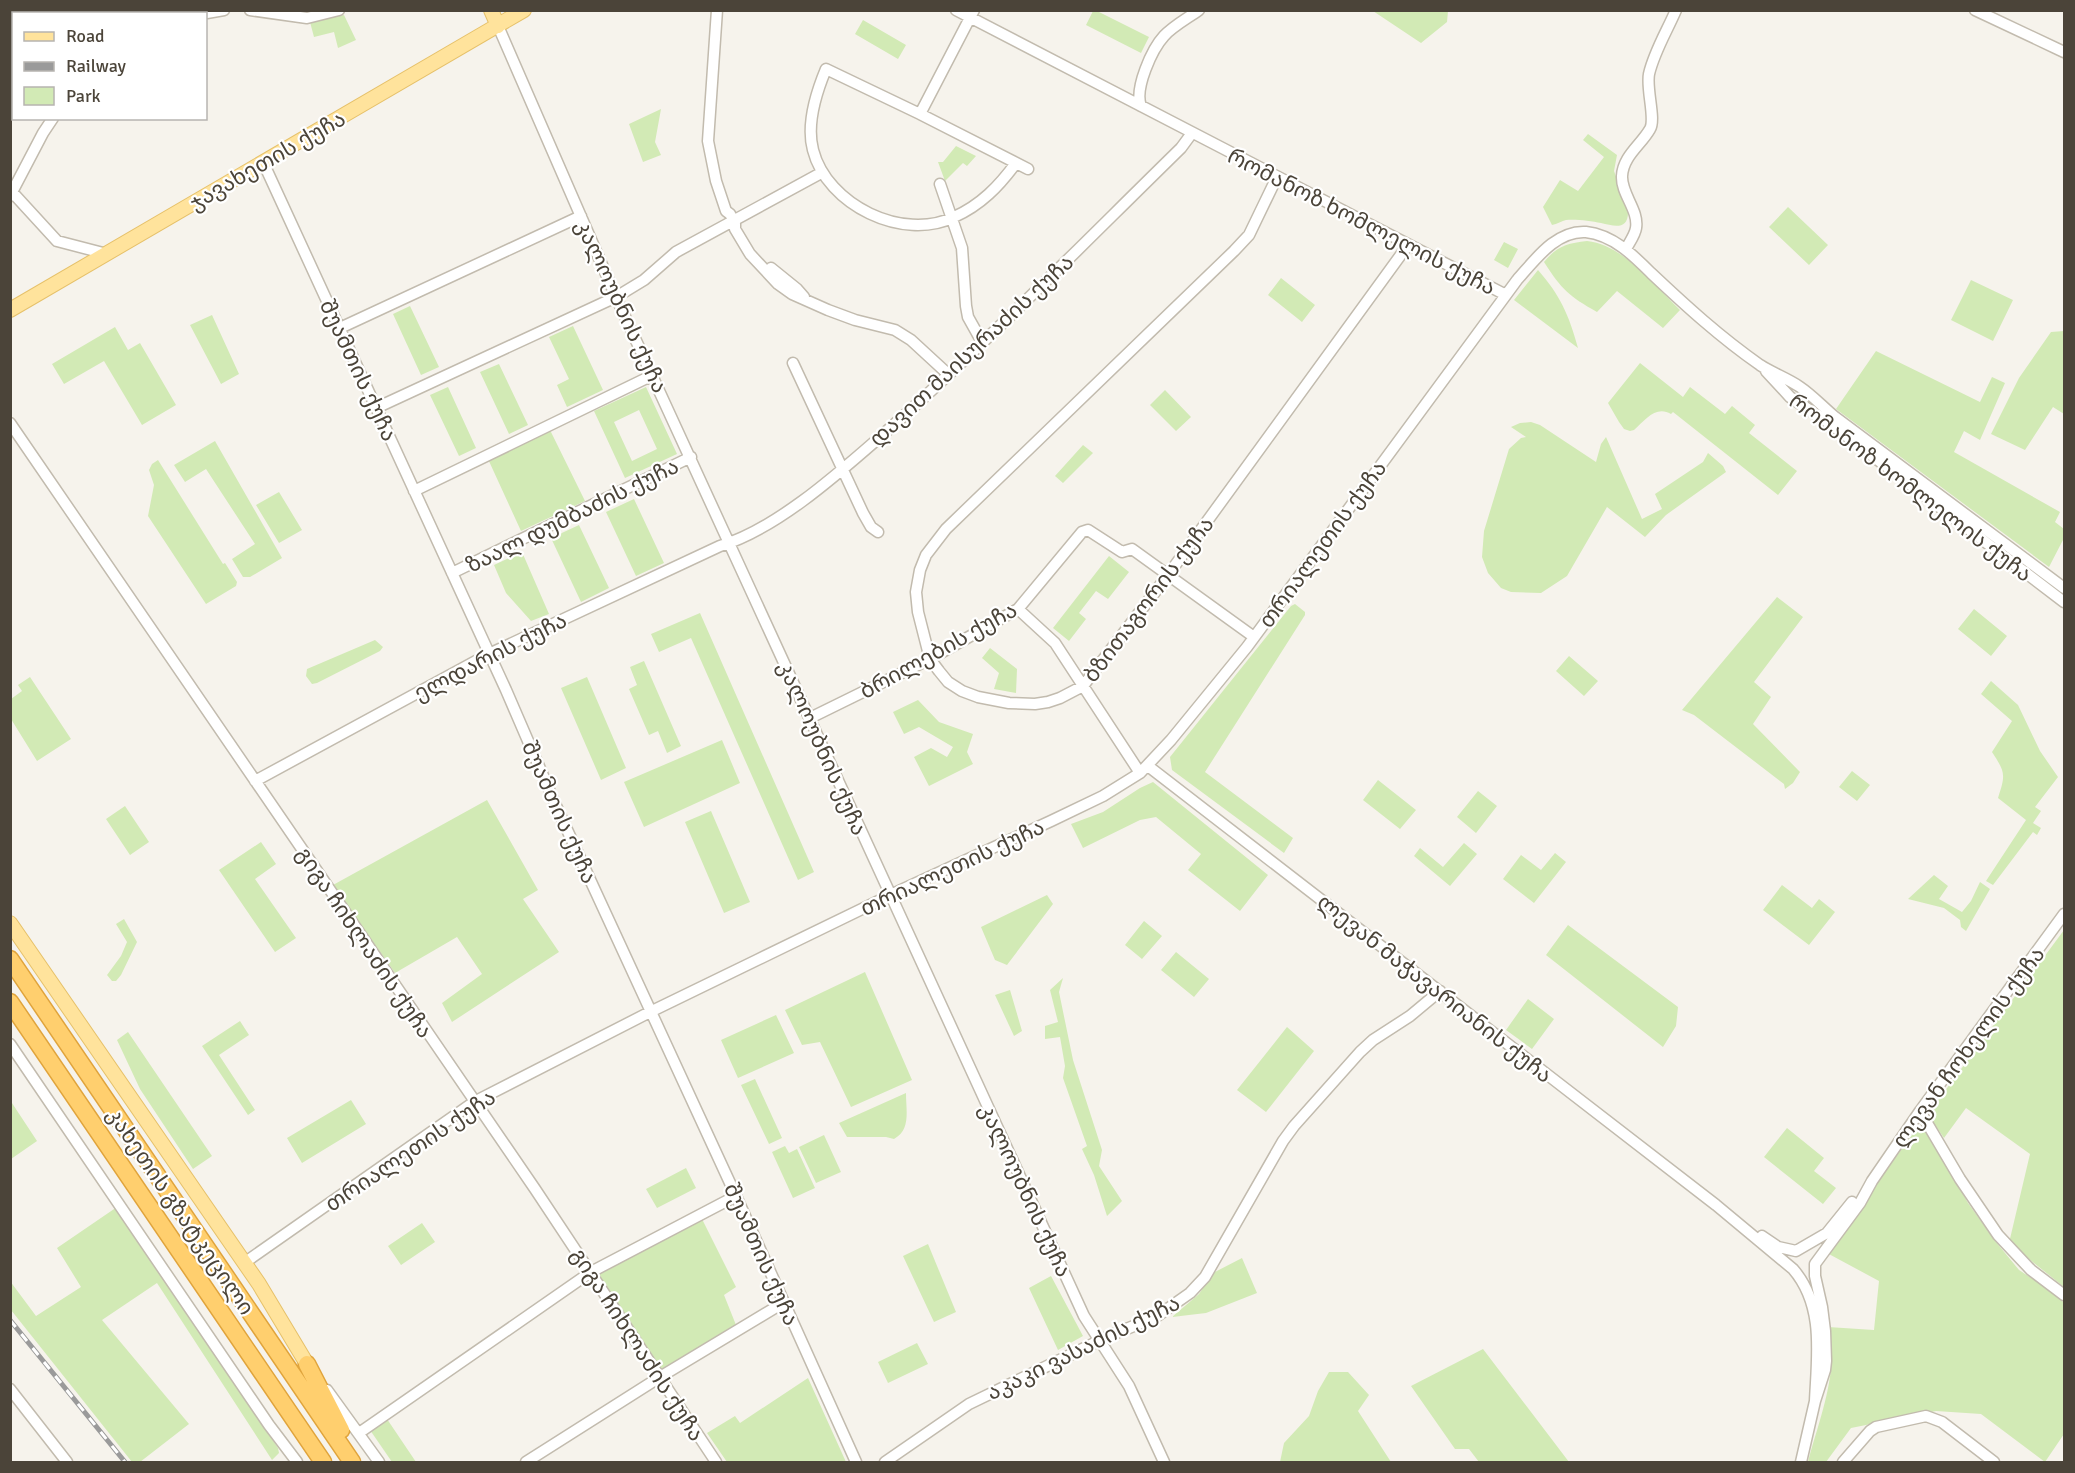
<svg xmlns="http://www.w3.org/2000/svg" width="2075" height="1473" font-family="Signika,'Noto Sans Georgian',sans-serif">
	<rect width="100%" height="100%" fill="#f6f3ec"/>
	<path fill="#d2eab5" fill-rule="evenodd" d="M1093,11H1097L1149,37L1141,53L1086,25Z
		M1373,11H1448L1447,22L1421,43Z
		M344,15L356,40L338,48L334,32L314,37L310,22Z
		M863,20L906,45L898,59L855,34Z
		M661,109L655,142L661,155L643,162L629,124Z
		M1588,134L1617,155L1614,171L1628,210C1629,231 1614,226 1601,223C1591,221 1576,219 1566,220C1562,221 1557,224 1552,225L1543,207L1560,180L1578,191L1604,157L1583,140Z
		M956,146L976,156L967,166L963,163L945,181L938,162H943Z
		M1788,207L1828,245L1809,265L1769,227Z
		M1587,241C1624,245 1654,285 1680,310L1663,328L1617,291L1597,312C1569,296 1562,290 1544,262C1556,247 1567,243 1587,241Z
		M1504,242L1518,249L1508,268L1494,260Z
		M1538,270C1560,295 1569,315 1578,348L1514,300Z
		M1281,278L1315,305L1302,322L1268,295Z
		M1971,280L2013,300L1993,341L1951,320Z
		M410,306L439,367L421,375L393,314Z
		M212,315L239,374L221,384L190,325Z
		M573,326L603,390L567,407L557,385L569,379L549,337Z
		M115,327L128,350L140,343L176,405L142,425L104,361L64,384L52,364Z
		M2064,331V414L2053,407L2025,450L1991,434L2019,378L2051,332Z
		M1876,351L1980,402L1992,377L2005,383L1980,440L1964,431L1954,452L2060,512L2055,522L2064,529V538L2049,567L1836,409Z
		M1640,363L1683,397L1690,387L1725,414L1732,406L1755,425L1749,433L1797,471L1778,495L1673,412L1671,414C1656,405 1645,420 1634,430L1630,431L1624,429L1619,422L1608,403Z
		M499,364L528,425L509,434L480,372Z
		M448,387L476,448L459,456L430,395Z
		M646,387L677,454L625,478L594,411ZM639,410L657,449L632,461L614,422Z
		M1165,390L1191,417L1176,431L1150,405Z
		M1531,422L1540,425L1596,462L1601,444L1606,437L1642,519L1662,509L1655,494L1703,462L1708,453L1723,466L1726,472L1666,515L1645,537L1607,507L1567,576L1541,593L1511,592L1501,588L1488,573L1482,557L1484,531L1509,449L1521,438L1526,437L1511,427L1520,423Z
		M550,430L585,501L521,531L488,459Z
		M215,441L282,558L250,577H243L232,559L255,544L206,469L185,482L174,465Z
		M1083,445L1093,453L1063,483L1055,476Z
		M158,460L223,564L225,563L237,582L236,586L206,604L148,516L154,485L149,470L152,464Z
		M279,492L302,530L279,543L256,505Z
		M634,499L664,563L636,576L606,512Z
		M579,525L609,588L581,602L551,538Z
		M522,552L549,614L531,621L506,593L494,565Z
		M1109,556L1129,572L1108,599L1096,591L1079,613L1086,619L1069,641L1053,628Z
		M1777,597L1803,617L1754,682L1771,697L1753,724L1800,772L1793,783L1785,789L1784,784L1694,715L1682,710Z
		M1295,604L1305,612V615L1205,772L1293,838L1284,853L1172,770L1170,757L1291,606Z
		M1974,609L2007,636L1991,656L1958,629Z
		M700,613L814,872L798,880L691,638L659,652L651,634Z
		M375,640L383,647L380,651L317,683L312,684L306,676L307,669Z
		M990,648L1017,669L1016,693L994,689L999,673L982,658Z
		M1569,656L1598,681L1584,696L1556,671Z
		M644,661L681,746L667,753L658,731L649,735L629,689L637,685L630,667Z
		M30,677L71,739L37,761L11,719V699L22,691L18,685Z
		M587,677L626,768L601,780L561,688Z
		M1991,681L2018,705L2040,751L2058,777L2035,807L2041,811L2033,823L2041,828L2037,835L2033,832L1993,885L1986,881L2026,820L1998,798C2006,774 2005,772 1992,752L2012,721L1981,694Z
		M918,700L939,722L973,734L967,752L973,764L929,786L914,757L931,748L947,757L953,747L919,727L904,734L893,712Z
		M722,740L740,783L644,827L624,782Z
		M1852,771L1870,785L1857,801L1839,787Z
		M1378,780L1416,810L1400,829L1363,800Z
		M1153,782L1268,875L1240,911L1188,870L1201,854L1156,817L1140,820L1083,848L1071,824L1103,812L1140,788Z
		M1478,791L1497,806L1476,833L1457,817Z
		M487,800L538,890L523,899L559,952L452,1022L442,1003L482,974L457,937L395,973L333,885Z
		M125,806L149,842L130,855L106,819Z
		M711,811L750,902L724,913L685,822Z
		M261,842L276,864L255,879L296,938L275,952L219,870Z
		M1464,843L1477,854L1450,886L1414,856L1420,848L1443,867Z
		M1555,853L1566,862L1534,903L1503,879L1521,855L1541,870Z
		M1934,875L1948,886L1939,899L1962,912L1971,901L1980,882L1990,889L1966,931L1961,927L1960,920L1944,908L1908,899Z
		M1782,885L1812,908L1819,899L1835,912L1809,945L1763,910Z
		M1047,895L1053,904L1007,965L995,960L981,927Z
		M124,919L137,942L121,975L116,981H112L107,975L121,956L127,942L116,924Z
		M1144,921L1162,936L1142,959L1125,945Z
		M1568,925L1678,1007L1676,1026L1663,1047L1546,955Z
		M2064,930V1287L2009,1243L2030,1154L1966,1108L1944,1138L1931,1119L1933,1107Z
		M1176,952L1209,979L1194,997L1161,970Z
		M865,972L912,1080L851,1107L820,1042L802,1045L785,1010Z
		M1063,978L1059,992L1073,1060L1102,1150L1099,1166L1122,1201L1107,1216L1094,1175L1082,1149L1087,1146L1063,1078L1065,1066L1060,1037L1045,1039V1026L1058,1022L1050,990Z
		M1010,990L1022,1031L1014,1036L995,995Z
		M1528,999L1554,1019L1532,1049L1506,1030Z
		M776,1015L794,1053L738,1078L721,1040Z
		M240,1021L249,1035L219,1055L255,1110L248,1115L202,1046Z
		M1287,1027L1314,1051L1266,1112L1237,1090Z
		M128,1032L212,1156L193,1169L140,1089L117,1040Z
		M755,1079L782,1138L769,1144L741,1085Z
		M906,1093C906,1111 911,1130 894,1139L886,1137H847L839,1123Z
		M10,1100L37,1141L11,1159H10Z
		M351,1100L366,1124L302,1163L287,1138Z
		M1921,1127L1926,1128L1968,1203L1996,1242L2019,1270L2056,1294L2064,1303V1434L2045,1462L1981,1414L1936,1411L1851,1428L1826,1462H1808C1819,1419 1840,1371 1828,1327L1874,1330L1879,1281L1827,1253L1916,1129Z
		M1787,1128L1824,1158L1814,1171L1836,1188L1823,1204L1764,1157Z
		M824,1135L841,1172L816,1183L799,1147Z
		M785,1146L789,1153L797,1149L815,1188L793,1198L772,1152Z
		M686,1168L696,1188L657,1208L646,1189Z
		M117,1207L278,1448L279,1453L272,1460L157,1283L102,1320L189,1424L140,1462H132L11,1310L10,1281L36,1316L81,1287L57,1248Z
		M702,1219L736,1287L724,1295L736,1325L663,1370H660L598,1278L600,1273Z
		M422,1223L435,1242L401,1265L388,1246Z
		M928,1244L956,1312L934,1322L903,1256Z
		M1242,1258L1257,1293L1206,1313L1172,1317L1199,1294L1213,1273Z
		M1051,1276L1083,1336L1058,1350L1029,1288Z
		M917,1343L928,1364L888,1383L878,1362Z
		M1483,1349L1569,1462H1479L1469,1449H1455L1411,1386Z
		M1329,1372H1348L1369,1395L1358,1411L1391,1462H1280L1284,1443L1309,1416L1318,1391Z
		M808,1378L846,1462H727L707,1433L735,1416L740,1423Z
		M387,1419L416,1462H392L370,1430Z"/>
	<g fill="none" stroke-linecap="round" stroke-linejoin="round">
		<defs>
			<path id="minor" d="M250,10L307,18L339,10
				M717,10L708,141L716,181L726,211L730,214L735,224V229L750,254L778,284L792,294L828,310L855,320L895,330L911,340L949,375
				M956,10L1506,295
				M1975,10L2064,52
				M192,14L193,10
				M201,14L224,10
				M498,26L616,297L1084,1316L1129,1386L1164,1462
				M1141,106C1134,89 1152,49 1164,36C1173,26 1188,18 1199,10
				M920,114L974,10
				M263,162L506,690L557,808L736,1196L856,1462
				M1016,163C999,186 981,205 954,217C903,242 827,205 813,150C806,124 816,93 826,69L920,114L1028,169
				M1277,177L1249,235L1234,251L946,529L926,555L920,570L916,592L918,612L930,659L939,671L948,682L962,691L978,697L1009,703L1035,704L1048,702L1060,698L1083,686L1168,575L1408,245
				M940,184L962,248L966,306L968,317L982,342
				M13,193L57,241L107,254
				M10,196L43,133L53,118
				M1626,249C1629,243 1635,235 1636,228C1639,210 1621,194 1622,176C1623,156 1641,145 1650,129C1656,119 1646,89 1649,74C1654,52 1667,31 1676,10
				M771,268L797,289L804,297
				M340,328L581,216
				M793,363L863,513L871,527L878,532
				M1766,371L1790,397L1832,425L2064,602
				M376,408L616,297L644,280L676,252L821,173
				M10,423L535,1189L716,1462
				M414,491L653,375
				M452,573L691,457
				M1018,609L1055,643L1140,773
				M810,718L930,659L1018,609L1082,532L1088,530L1122,552L1132,549L1254,637
				M1148,766L1716,1205L1793,1269C1825,1306 1817,1356 1815,1401
				M255,781L489,654L720,546C779,528 842,470 888,430C989,340 1084,243 1181,148L1192,133
				M10,1044L269,1425L297,1462
				M1920,1111L1960,1179L1998,1235L2031,1270L2064,1295
				M1762,1236L1778,1247L1796,1251L1827,1233L1852,1202
				M244,1263L474,1102L650,1012L757,960L901,890L1051,821L1103,796L1140,773L1171,740L1247,647L1517,280C1535,260 1556,230 1586,232C1613,235 1633,255 1651,273C1686,306 1720,337 1760,365C1772,373 1787,378 1800,387C1812,395 1823,407 1835,417L2064,588
				M10,1389L67,1462
				M327,1390L379,1462
				M359,1433L591,1272L736,1196
				M526,1462L660,1377L783,1303
				M885,1462L969,1404L1109,1336L1156,1317L1190,1293L1205,1277L1283,1141L1294,1126L1360,1052L1373,1040L1410,1016L1440,991
				M1801,1462L1815,1401L1825,1370L1826,1361L1825,1331L1822,1307L1815,1276V1264L1860,1203L1872,1181L1920,1111L2064,914
				M1843,1462L1870,1431L1876,1427L1926,1416L1942,1422L1994,1462"/>
			<path id="major" d="M491,10L498,26
				M10,310L524,10
				M10,923L259,1284L307,1364"/>
			<path id="highway" d="M10,959L352,1462
				M10,1002L323,1462
				M307,1364L341,1430"/>
		</defs>
		<use href="#minor" stroke="#c2bbae" stroke-width="13"/>
		<use href="#major" stroke="#e6c16a" stroke-width="16"/>
		<use href="#highway" stroke="#e0a43c" stroke-width="19"/>
		<use href="#minor" stroke="#fff" stroke-width="10"/>
		<use href="#major" stroke="#ffe39c" stroke-width="14"/>
		<use href="#highway" stroke="#ffcf6e" stroke-width="16"/>
		<defs>
			<path id="rail" d="M10,1320L125,1462"/>
		</defs>
		<use href="#rail" stroke="#9a9a9a" stroke-width="5"/>
		<use href="#rail" stroke="#fff" stroke-width="3" stroke-dasharray="9" stroke-linecap="butt"/>
	</g>
	<g text-anchor="middle" stroke-width="4.5" stroke-linejoin="round" paint-order="stroke">
		<g font-size="22" fill="#4b4439" stroke="#fff">
			<text transform="translate(267 160) rotate(-30)" y="8">ჯავახეთის ქუჩა</text>
			<text transform="translate(1362 221) rotate(27)" y="8">რომანოზ ხომლელის ქუჩა</text>
			<text transform="translate(622 306) rotate(65)" y="8">კალოუბნის ქუჩა</text>
			<text transform="translate(971 350) rotate(-43)" y="8">დავით მაისურაძის ქუჩა</text>
			<text transform="translate(359 370) rotate(65)" y="8">შუამთის ქუჩა</text>
			<text transform="translate(1911 487) rotate(37)" y="8">რომანოზ ხომლელის ქუჩა</text>
			<text transform="translate(572 515) rotate(-26)" y="8">ზაალ დუმბაძის ქუჩა</text>
			<text transform="translate(1322 544) rotate(-54)" y="8">თრიალეთის ქუჩა</text>
			<text transform="translate(1148 599) rotate(-53)" y="8">ბზითაგორის ქუჩა</text>
			<text transform="translate(938 650) rotate(-29)" y="8">ბრილების ქუჩა</text>
			<text transform="translate(490 656) rotate(-27)" y="8">ელდარის ქუჩა</text>
			<text transform="translate(823 748) rotate(66)" y="8">კალოუბნის ქუჩა</text>
			<text transform="translate(560 812) rotate(66)" y="8">შუამთის ქუჩა</text>
			<text transform="translate(952 867) rotate(-25)" y="8">თრიალეთის ქუჩა</text>
			<text transform="translate(365 942) rotate(56)" y="8">გიგა ჩიხლაძის ქუჩა</text>
			<text transform="translate(1435 988) rotate(38)" y="8">ლევან მაჭავარიანის ქუჩა</text>
			<text transform="translate(1968 1047) rotate(-54)" y="8">ლევან ჩოხელის ქუჩა</text>
			<text transform="translate(410 1150) rotate(-34)" y="8">თრიალეთის ქუჩა</text>
			<text transform="translate(1026 1190) rotate(65)" y="8">კალოუბნის ქუჩა</text>
			<text transform="translate(181 1211) rotate(56)" y="8">კახეთის გზატკეცილი</text>
			<text transform="translate(762 1254) rotate(66)" y="8">შუამთის ქუჩა</text>
			<text transform="translate(638 1344) rotate(57)" y="8">გიგა ჩიხლაძის ქუჩა</text>
			<text transform="translate(1083 1347) rotate(-26)" y="8">აკაკი ვასაძის ქუჩა</text>
		</g>
	</g>
	<rect width="2075" height="1473" fill="none" stroke="#4b4439" stroke-width="24"/>
	<rect x="12" y="12" width="195" height="108" fill="#ffffff" stroke="#b7b4b0" stroke-width="1.5"/>
	<rect x="24" y="32" width="30" height="9" fill="#ffe39c" stroke="#b7b4b0" stroke-width="1.5"/>
	<text x="66" y="42" font-size="18" fill="#4b4439">Road</text>
	<rect x="24" y="62" width="30" height="9" fill="#9a9a9a" stroke="#b7b4b0" stroke-width="1.5"/>
	<text x="66" y="72" font-size="18" fill="#4b4439">Railway</text>
	<rect x="24" y="87" width="30" height="18" fill="#d2eab5" stroke="#b7b4b0" stroke-width="1.5"/>
	<text x="66" y="102" font-size="18" fill="#4b4439">Park</text>
</svg>
